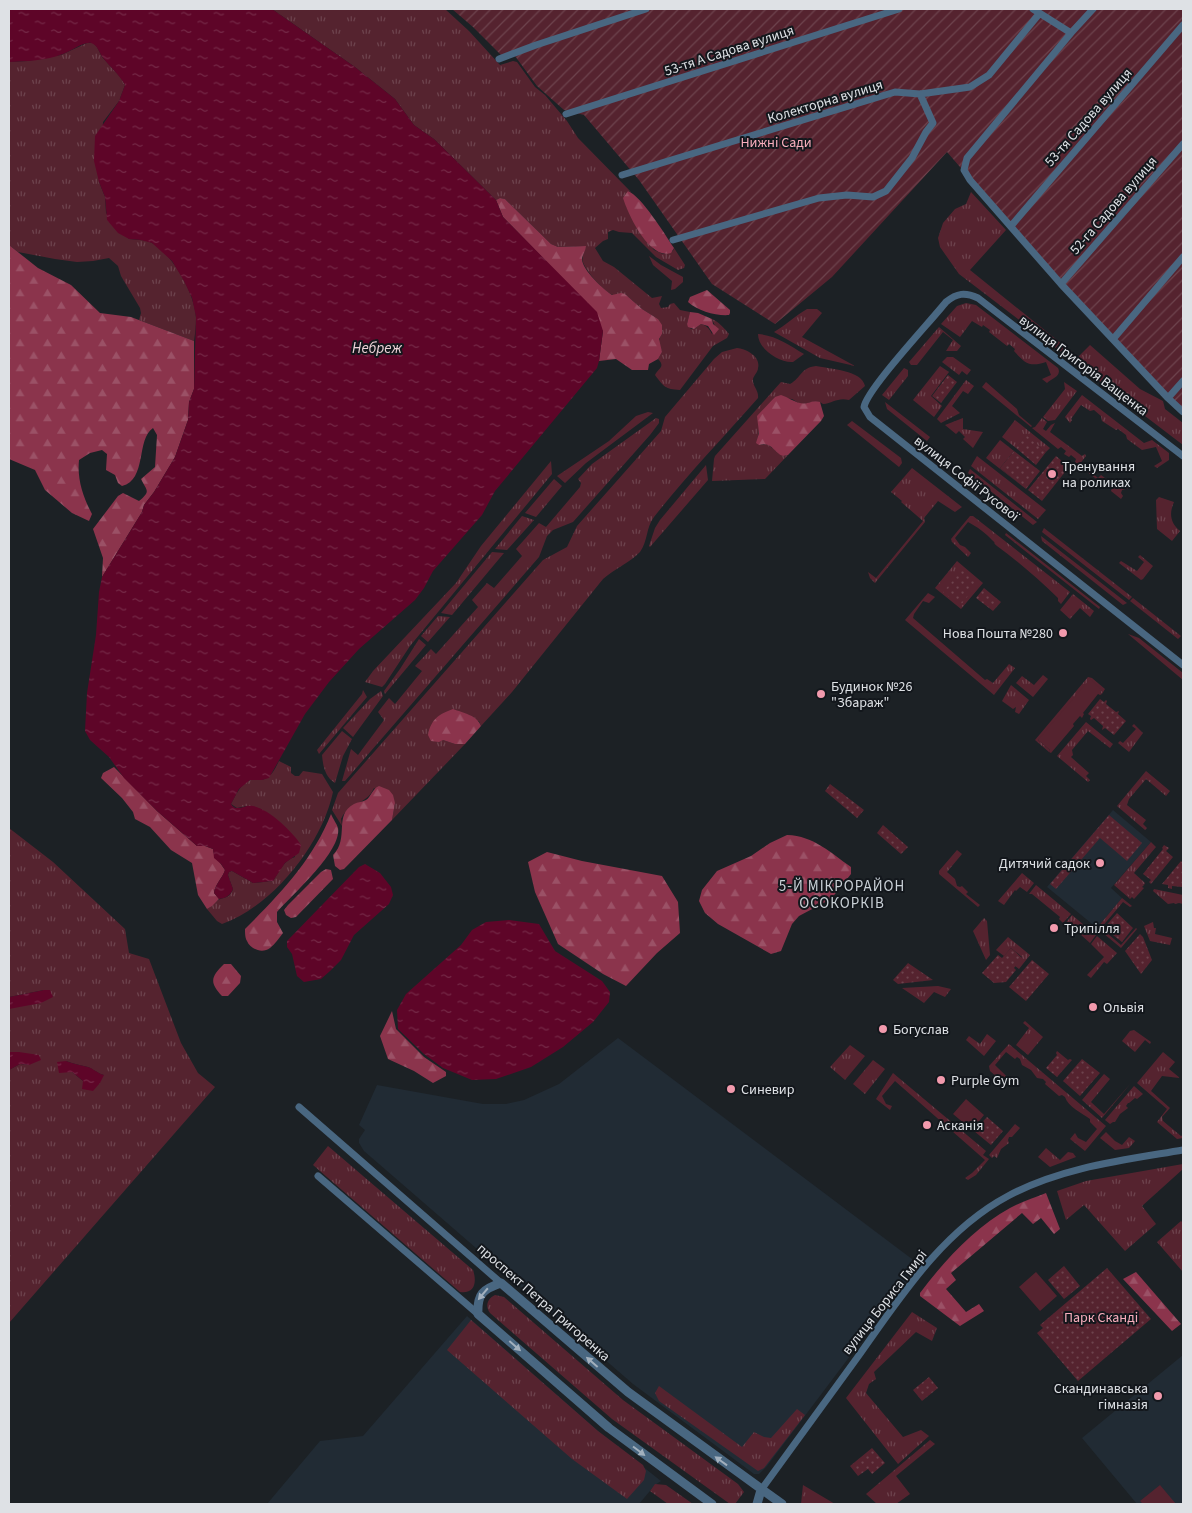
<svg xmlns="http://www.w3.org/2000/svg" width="1192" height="1513" font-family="'Source Sans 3',sans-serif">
	<defs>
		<pattern id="grass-tufts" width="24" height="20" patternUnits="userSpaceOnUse" patternTransform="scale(1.25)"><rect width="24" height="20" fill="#55232f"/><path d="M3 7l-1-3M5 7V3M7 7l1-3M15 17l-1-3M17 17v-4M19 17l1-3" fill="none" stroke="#6d434d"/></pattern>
		<pattern id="forest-firs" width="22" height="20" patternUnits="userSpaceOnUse" patternTransform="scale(1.25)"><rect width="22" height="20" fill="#8b344c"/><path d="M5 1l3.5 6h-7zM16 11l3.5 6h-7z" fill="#9b5166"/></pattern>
		<pattern id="park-dots" width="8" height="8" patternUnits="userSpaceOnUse" patternTransform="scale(1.25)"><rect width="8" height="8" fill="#55232f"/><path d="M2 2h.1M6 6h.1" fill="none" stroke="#6d434d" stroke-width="1.8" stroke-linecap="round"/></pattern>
		<pattern id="garden-furrows" width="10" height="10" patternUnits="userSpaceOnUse" patternTransform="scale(1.25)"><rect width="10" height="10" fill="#55232f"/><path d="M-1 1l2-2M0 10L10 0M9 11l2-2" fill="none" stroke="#6d434d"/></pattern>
		<pattern id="water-ripples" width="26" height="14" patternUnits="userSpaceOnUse" patternTransform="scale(1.25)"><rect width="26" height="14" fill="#5e0528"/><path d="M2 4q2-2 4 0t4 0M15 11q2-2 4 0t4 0" fill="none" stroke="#752947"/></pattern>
	</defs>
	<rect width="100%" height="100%" fill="#1c2125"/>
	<path fill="#212b34" d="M1113,810L1151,842L1111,888L1122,898L1097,928L1047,887Z
		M618,1038L912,1259V1274L767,1466L759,1474H754L633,1384L364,1151L359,1143V1139L365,1130L359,1125L377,1085L483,1104H506L524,1100L559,1084Z
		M467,1316L598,1431L661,1481L655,1485L639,1504H267L320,1441L363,1436Z
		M1183,1355V1504H1137L1082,1438Z"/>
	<path fill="url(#grass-tufts)" fill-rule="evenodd" d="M272,9H445L469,31L500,65L513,61L517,62L535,87L545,95L567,121L578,138L631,192L628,191L626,206L638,229L654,250L663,254L673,251L674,248L685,265L684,268L678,270L656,257L632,233L619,232L613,230L608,232V239L603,241L595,248L603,261L614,267L652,298L662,296L659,304L661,308L668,307L670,304L674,303L680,310L690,312L687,324L691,329H694L701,324C707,326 709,328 712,334L715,326L712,319C719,322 724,328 729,334L727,338L713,346L680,390C665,389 664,387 655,375C658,368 666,367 658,359L662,352C659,345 657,341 662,334L658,319L642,309L625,294C621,294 616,296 613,295C604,292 585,270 583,262C581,256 585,252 586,246L558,247L551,244L505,199L500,198L496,200L434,139L414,125L395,99L355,67Z
		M87,43H93L97,47L102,57L121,78L125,85L119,101L103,122L99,182L105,197L106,213L129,239C136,240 145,239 152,243C173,255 195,294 196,318C196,326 195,334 194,341L139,320L141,313L140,308L121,276L118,266L109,258L93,261L77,262L55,259L18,252L9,245V62L28,61L61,55Z
		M971,192L1006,230L970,270L1078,357L1090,345L1140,389L1163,401L1165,409L1183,423V445L959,274L940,247L938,238L943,223L955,209L966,204Z
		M649,256L661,265L683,277V282L675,289L671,290L672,281L653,265Z
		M966,303L976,305L1058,368C1062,376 1052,378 1047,383L1042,379L1051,375L1046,362C1029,368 1024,362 1014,351L1015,349L1009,344L1007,346L989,332L990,330L983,325L982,327L972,321L960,337L941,324L957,306Z
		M807,309H817L822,313L802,337L855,366L820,358L774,332C786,325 795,316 807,309Z
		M939,327L961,346L957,351H946L953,340L943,332L917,365H911L909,362Z
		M758,334C775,335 789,345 804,354L793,362C779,363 758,349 758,334Z
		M737,348C746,349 761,356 758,368C758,372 754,375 753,379C752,386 759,390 758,398C724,437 686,476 654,517C646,527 648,541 640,552C631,562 614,569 603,579L512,692L481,726L479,721L443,740L455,744H465L392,820L395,803L374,788C365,807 351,799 341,819L342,826L332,810L338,793L543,560L567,547L577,526L661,431L665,417L714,359L722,352Z
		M947,357H953L971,370L967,375L962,371L959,375L942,362Z
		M816,366C830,369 862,370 865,386L849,400C838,397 833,403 823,404C816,399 811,403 803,404C798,404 796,401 792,399C787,398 780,398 775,397C765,412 757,409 759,429C759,436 756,437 759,445L767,444L783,456L788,455L765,479L712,481L714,459L715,456L781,382L790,384C802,377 800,368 816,366Z
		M940,366L949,372L931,396L942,406L934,417L913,400Z
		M904,368L908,370V376L889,400L882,395Z
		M966,380L974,386L968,394L963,391L952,406L960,413L941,423L937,419Z
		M986,382L1017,409L1019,415L1032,426L1031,427L982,387Z
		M1064,382L1077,391L1055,420L1048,421L1043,417L1065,389Z
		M1082,395L1144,443L1152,440L1169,453V460L1157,468L1154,466L1162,461L1156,447L1142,450L1127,439L1126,435L1118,429L1116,430L1102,421L1101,416L1094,410L1090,411L1081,405L1071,419L1072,420L1070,423L1065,417Z
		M885,402L930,437L927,441L887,409Z
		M648,412L653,413L586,463L565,483L557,476L609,441L636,416Z
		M656,418L659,419V423L650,435L573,522L553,530L547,536L539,557L345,781H342L351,749L358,755L384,720L378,712L389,698L395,704L422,671L415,666L431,649L436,654L478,607L472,600L487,583L494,588L522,556L516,549L539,523L546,527L580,487L581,483L578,479L592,464Z
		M963,418V429L983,432L973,448L963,439L965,437L959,431L956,434L945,425Z
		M1042,418L1047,422L1043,429L1046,431L1051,425L1055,423L1050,432L1082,456L1085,454L1086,456L1079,465L1075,462L1076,459L1071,455L1069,457L1064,454L1066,451L1061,447L1058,449L1032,428L1035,427Z
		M1015,420L1050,448L1046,452L1026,436L1016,448L1002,437Z
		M852,421L901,458L902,463L899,467L847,425Z
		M1000,440L1014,451L1000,468L1026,489L986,458Z
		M977,456L1046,510L1038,519L971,466Z
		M551,461L552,474L410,646L385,684L382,687L365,682L373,671L456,583L481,546Z
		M1081,464L1098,478L1101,475L1113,484L1116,482L1129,488L1122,490L1121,493L1123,496L1121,499L1111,491L1112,488L1107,484L1105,486L1080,466Z
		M706,465L708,480L650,547L649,546L655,528L660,520Z
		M912,468L962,507L955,512L938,501L924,518L925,522L875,583L870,578L868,572L876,578L923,521L901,502L902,501L891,492Z
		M970,469L1037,522L1033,525L968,473Z
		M554,479L562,486L536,517L525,513Z
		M1159,497L1174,502C1169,513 1170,523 1180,531L1172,541L1157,529L1156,500Z
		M522,516L534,520L507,550L495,549Z
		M970,516H973L1070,592L1061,604L1058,601V598C1038,579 1019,562 997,546C992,542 997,544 992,540C987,534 976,526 968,522L955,538L960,545L965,547L971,553L968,557L952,542L951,539Z
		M1044,528L1132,597L1129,600L1042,532Z
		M1006,533L1100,607L1099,609L1005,535Z
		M1041,536L1127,603L1123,605L1042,541Z
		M492,552L504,553L452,615L441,613Z
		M1140,555L1153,566L1143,579L1141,580L1119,563L1121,561L1137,571L1144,562L1138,557Z
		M957,561L983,583L961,609L935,588Z
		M928,593L935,597L929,603L923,601L914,614L913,618L985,680L987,679L993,683L1009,664L1015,668L994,695L905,620Z
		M1073,594L1094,611L1090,617L1080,608L1070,619L1060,610Z
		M1133,598L1181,636L1178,639L1130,601Z
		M438,616L450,617L428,642L421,636Z
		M1128,634L1139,638L1183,673V680Z
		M419,639L426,645L385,694L384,691L400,669Z
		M1043,675L1048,679L1033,697L1016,683L1022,676L1034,685Z
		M1088,677L1092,678L1105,689L1102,694L1100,692L1102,690L1038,740L1050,750L1049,752L1035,740Z
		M1011,685L1029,700L1019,714L1015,712L1016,707L1013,709L1002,701Z
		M363,690L367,697L319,754L317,750L362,694Z
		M381,691L383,696L353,737L343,728L370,699Z
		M1086,722L1113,744L1110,748L1088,731L1072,750L1073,755L1071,757L1089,773L1086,776L1090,780L1088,782L1057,756Z
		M1134,724L1143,733L1129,752L1118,743L1120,741L1123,743L1136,729L1132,726Z
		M342,731L352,739L343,756L335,783C325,777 323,766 322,755Z
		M279,761L291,767V773L295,776H299L303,771L322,774L333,792C322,844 273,906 222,924L217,921L207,909C211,907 213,904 217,901C224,896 229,900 233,889L228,875L229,872L232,871L253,883L273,881C279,872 284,860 295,857L286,828L261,809L246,806L237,808L231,804C235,796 240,786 248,781C252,779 255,780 260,780C270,780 275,769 279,761Z
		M1146,771L1170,791L1166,796L1146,779L1129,799L1127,805L1146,820L1143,824L1147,828L1145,830L1117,806Z
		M9,828L53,862L125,929L129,953L149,959L181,1043L198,1073L215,1087L9,1323V1070L20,1064L29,1065L19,1052H9V1009L44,990L9,997ZM66,1061C74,1064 81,1065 88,1067C93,1069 97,1073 104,1075L83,1081L72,1072Z
		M1151,842L1156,847L1134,873L1145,883L1144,885L1128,872L1130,896L1129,898L1114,885Z
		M957,850L962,854L947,872L955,879L957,886L960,887L962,886L968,892L966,894L980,905L978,907L939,874V871Z
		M1022,873L1034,883L1027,892L1020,887L1016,891L1015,890L1004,905L998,901Z
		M1036,885L1071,914L1063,923L1059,919L1060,917L1032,894H1029Z
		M1154,889L1183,895V904L1179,903L1175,904L1174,903L1168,904L1153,891Z
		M1122,898L1132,906L1130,907L1123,902L1101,928L1121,945L1136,928L1137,929L1121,948L1097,928Z
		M1072,915L1096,935L1090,943L1071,926L1069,927L1065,924Z
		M984,918L987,921L990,955L986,960L973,931Z
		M1153,922L1154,928H1156L1155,934L1172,938L1170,945L1150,941L1144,926Z
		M1097,936L1117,953L1107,964L1104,962L1091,978L1087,975L1104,957L1091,944Z
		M1008,937L1030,955L1019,969L1015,966L1022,957L1011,948L1004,956L996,950Z
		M938,986L951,989L945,997L934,992L924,1003L902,988Z
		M1025,1021L1043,1037L1028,1055L1016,1045L1029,1028L1023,1023Z
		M1134,1030L1151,1042L1150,1044L1145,1040L1135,1052L1122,1041L1130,1031Z
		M987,1034L996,1041L984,1056L966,1040L969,1036L980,1044Z
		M1009,1044L1106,1126L1085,1151L1070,1139L1075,1133L1078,1138L1086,1142L1097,1129L1090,1122V1119C1082,1113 1068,1107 1065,1097L1062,1095L1059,1096L1045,1084L1046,1082L1043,1079L1037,1078L1031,1070L1022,1065L1020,1059L1017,1057L1015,1059L1006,1052L995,1065C1000,1070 1007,1076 1010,1081L1006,1085L990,1071L989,1066Z
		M850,1045L865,1056L845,1080L830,1067Z
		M1163,1052L1175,1062L1169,1069L1180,1078L1162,1076L1151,1091L1170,1108L1162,1117L1163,1121L1181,1136L1183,1135V1138L1177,1139L1157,1122L1167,1109L1137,1083Z
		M873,1060L885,1069L865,1094L853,1084Z
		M893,1073L986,1151L983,1155L989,1159L976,1175L968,1180L965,1178L972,1173L985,1160L895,1081L882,1096L886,1104L892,1106L890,1110L876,1099Z
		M1104,1074L1110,1079L1091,1102L1104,1114L1131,1083L1102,1118L1082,1100Z
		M1134,1086L1143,1094L1137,1099L1135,1098L1129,1103H1128L1126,1106L1128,1108L1120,1114L1115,1122H1113L1110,1124L1105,1120Z
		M1015,1124L1020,1128L1012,1137H1009L1008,1140L1009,1143L1001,1149L997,1158L994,1156L992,1158L989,1155Z
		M1106,1132L1115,1141L1122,1145L1129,1137L1135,1141L1129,1148L1115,1150L1100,1138Z
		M328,1146L473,1270C477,1282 475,1294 460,1292L313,1165Z
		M1046,1148L1060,1160L1068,1152L1073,1153L1076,1157L1050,1167L1038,1157Z
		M1183,1164V1169L1142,1206L1156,1224L1125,1251L1084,1205L1066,1220L1057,1191L1086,1181Z
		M1181,1221L1183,1223V1272L1157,1242Z
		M495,1295L504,1297L623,1400L738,1484L744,1492L735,1504H730L612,1419L490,1313C485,1306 487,1299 495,1295Z
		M912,1312L937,1328L932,1341L916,1332L874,1372L876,1379L869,1384L866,1393L903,1437L921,1430L929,1436L898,1464L846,1398Z
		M471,1320L598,1431L643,1465L646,1471L644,1480L627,1499L572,1459L447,1350Z
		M659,1386L742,1447L754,1432L764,1437L771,1438L797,1409L805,1415L764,1468L758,1471L659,1401L655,1393Z
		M930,1440L935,1444L896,1476L910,1494L896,1504H877L866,1494Z
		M655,1484L666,1485L693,1504H668L650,1491Z
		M803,1485L835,1504H801Z"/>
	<path fill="url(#forest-firs)" d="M628,191C642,197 664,233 674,248L671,253C649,260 628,214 623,198Z
		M500,198L505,199L551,244L558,247L586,246C586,250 583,254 582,258C581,269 603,289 612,295L621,293L625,294L642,309L658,319L662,325V334L659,339L662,352L658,359L649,364L648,370H632L616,359L599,361L603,331L545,260L503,217L496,200Z
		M9,245L38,268L71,285L100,313L131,317L194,341V389L189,402L188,420L175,457L154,492L144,505L142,512L102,577L103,558L93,529L118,496L123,493L139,501C151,491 147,491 141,479L155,467L157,435L153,428C136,439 147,480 122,486L118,483L115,475L106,470L107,454L102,450L90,453L79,460C77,479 83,497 92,514L89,521L72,513L45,490L35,470L9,459Z
		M707,290L730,310V313L729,315C716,316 698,311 688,302L690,297Z
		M690,312L698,313L712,319L713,324L719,329L714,335L708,326L701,324L694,329L688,327L687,324Z
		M781,395C788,397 794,402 800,403C807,405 813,399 820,402L824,416L821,421L788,455L783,456C773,452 772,441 759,445L756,443L759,433L757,416L775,397Z
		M453,709C463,713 477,715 481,726L465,744H455L443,740L439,742L431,741L428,735C431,719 439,714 453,709Z
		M114,767L157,811L197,846H205L213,849L214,854L225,870C222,879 215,884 214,893L219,899L212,906L207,909L198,895L192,863L171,850L150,827L135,819L133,812L122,798L101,778L103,773Z
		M379,786L389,790L393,795L395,803L392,820L344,869L340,870L335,866L333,855C350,838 333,815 354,804C358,802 362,802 366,800C371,797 372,789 379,786Z
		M331,814C333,819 337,824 338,828C342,851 292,895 277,912V922L283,933C279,938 275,944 270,948C262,954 250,949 247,941C245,938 245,932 245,929C279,895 313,860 331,814Z
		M787,835C814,836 831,853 851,867V874L831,899L799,916L792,924L781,951L771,954L718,924L705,913L699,901L702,890L717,871L751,856L770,843Z
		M547,852L582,861L662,876L678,902L680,933L657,953L626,986L603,974L558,944L535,892L528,862Z
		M326,869L331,870L333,879L296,917L291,918L286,915L284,910L288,905L321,872Z
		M224,964H231L241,976L240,983L228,996H222C209,982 211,977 224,964Z
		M392,1011L396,1029L424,1057L446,1072V1076L433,1083L414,1071L388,1059L380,1036Z
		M1046,1193L1060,1229L1054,1234L1041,1218L1033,1224L1022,1213L951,1273L956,1280L946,1289L966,1312L979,1304L984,1311L960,1326L920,1296V1293C944,1261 975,1227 1010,1208C1021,1202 1034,1198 1046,1193Z
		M1136,1272L1181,1324L1172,1331L1123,1279Z"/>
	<path fill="url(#park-dots)" d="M948,375L957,382L941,403L932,396Z
		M1026,435L1046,452L1036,465L1016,448Z
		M1014,451L1040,471L1026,489L1000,468Z
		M1056,456L1069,467L1042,501L1028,490Z
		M962,570L978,583L960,606L943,592Z
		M984,588L1001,602L993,611L976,598Z
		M1100,699L1104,702L1106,700L1107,701L1106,704L1116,712L1119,711L1118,714L1126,721L1114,735L1105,728L1102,730L1103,726L1094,718L1091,720L1090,719L1091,716L1088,714Z
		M830,784L864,810L857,818L825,791Z
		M1109,815L1142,843L1127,861L1100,838L1056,889L1050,884Z
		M883,825L908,847L901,854L877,833Z
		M1164,845L1169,848L1166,851L1173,857L1151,884L1149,882L1151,880L1143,874L1163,849L1162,848Z
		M1181,861L1183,863V886L1182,887L1172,886V889L1168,888V885L1162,884Z
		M1128,871L1144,885L1142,887L1144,888L1134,899L1132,897L1130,899L1129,898L1130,896L1117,885Z
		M1117,913L1133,928L1122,942L1104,928Z
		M1140,934L1143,937L1152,960L1141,974L1125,951Z
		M1011,948L1022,958L1014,968L1016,970L1006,982L994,983L982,973L998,955L1002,958Z
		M1032,960L1049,974L1026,1001L1009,987Z
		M908,963L933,980L898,984L893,980Z
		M1057,1051L1068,1060L1070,1059L1072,1060L1057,1077L1046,1068L1057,1055L1056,1053Z
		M1082,1059L1100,1073L1080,1096L1063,1081Z
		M987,1117L1003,1131L991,1145L974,1131Z
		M1064,1266L1080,1286L1064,1299L1048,1280Z
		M1107,1268L1151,1319L1078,1381L1037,1333L1043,1328L1040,1325Z
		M929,1377L938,1388L922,1401L913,1390Z
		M872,1448L885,1463L872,1474L868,1469L858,1476L850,1466Z"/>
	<path fill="url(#garden-furrows)" d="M452,9H1183V408L1170,397L1012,227L947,152L832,277L775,324L712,284L639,180L584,115L564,110L537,86L515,56H502L473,27Z"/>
	<path fill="#55232f" d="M1090,679L1102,690L1100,692L1102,694L1100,695L1098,694L1083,713L1084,714L1082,718L1080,716L1073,724L1074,726L1051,753L1049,752L1050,750L1038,740Z
		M966,1099L984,1115L972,1130L953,1114Z
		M1036,1272L1057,1296L1040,1311L1019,1287Z
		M1160,1485L1176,1504H1143L1140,1501Z"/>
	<path fill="url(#water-ripples)" d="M9,9H272L355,67L395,99L414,125L434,139L496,200L503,217L597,312L603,331L599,361L597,368L495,491L482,515L433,571L424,588L415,600L359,649L329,682L305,714L269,778L262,780H250L239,789L231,804C237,813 244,804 253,806C269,809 293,832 301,845L299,853L285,863L273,881L253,883L232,871L229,872L228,875L233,889C230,896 226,898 219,899L214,893C215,884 222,879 225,870L221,864L214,858L213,849L205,846H197L157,811L124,778L109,757L90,740L85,731L87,693L96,635L99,592L102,577L142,512L144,505L154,492L175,457L188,420L189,402L194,389L196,317L192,298L184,281L172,261L152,243L141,240L129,239L118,233L107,220L105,197L99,182L94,161L95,136L119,101L125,85C119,74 110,67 103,58C99,53 98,45 91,43C85,41 69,52 63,54C46,61 26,61 9,62Z
		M365,864L380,873L391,887L393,895L389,904L354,935L341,960L330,971L321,979L304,982L297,976L292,954L287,947V941L359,867Z
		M509,920L539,924L555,951L602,981L610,992L609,1002L593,1022L563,1047L531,1067L496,1079L472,1080L443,1068L424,1054L398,1029L397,1010L406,994L461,945L472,930L486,922Z
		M44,990H50L53,997L41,1003L9,1009V997Z
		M9,1052H19L39,1055L41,1060L29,1065L20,1064L9,1070Z
		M66,1061C74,1064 81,1065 88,1067C94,1069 97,1073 104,1075L100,1083L93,1091L82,1089L83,1081L72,1072L59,1073L57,1062Z"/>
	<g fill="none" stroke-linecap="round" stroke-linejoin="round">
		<path stroke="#496781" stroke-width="7" d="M1033,9L1071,33
			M1093,9L1071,33L967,158L964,170L970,180L1061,284L1168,398L1183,412
			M499,59L536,45L646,9
			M566,114L899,9
			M622,175L895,92L920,94L970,87L989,75L1039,14
			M1011,226L1183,25
			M673,240L819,198L847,195L873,197L886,191L912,158L926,132L933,123L920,94
			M1061,284L1183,144
			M1114,338L1183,257
			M1168,398L1183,381
			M1183,456L978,298C965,292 957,293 946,302C931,321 867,389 864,407L870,417L1183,665
			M299,1107L501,1283
			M318,1176L478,1314
			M761,1490C793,1446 825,1402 857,1358C899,1299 942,1231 1008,1196C1062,1167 1124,1160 1183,1150"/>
		<path stroke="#496781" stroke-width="9" d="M712,1504L609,1428L478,1314C477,1294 483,1289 501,1283L628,1392L782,1504
			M757,1504L761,1490"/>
	</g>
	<defs><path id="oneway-solid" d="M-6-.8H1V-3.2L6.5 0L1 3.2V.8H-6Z" transform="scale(1.25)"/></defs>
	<g fill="#a2b0bd">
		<use href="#oneway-solid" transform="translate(483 1294) rotate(130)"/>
		<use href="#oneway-solid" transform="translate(515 1346) rotate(41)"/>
		<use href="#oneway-solid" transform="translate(592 1362) rotate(-139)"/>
		<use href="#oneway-solid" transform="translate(639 1451) rotate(37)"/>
		<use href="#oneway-solid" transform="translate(721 1461) rotate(-144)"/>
	</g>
	<g fill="#f29aad" stroke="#13171c" stroke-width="2">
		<circle cx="1052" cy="474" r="5"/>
		<circle cx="1063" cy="633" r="5"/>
		<circle cx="821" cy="694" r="5"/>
		<circle cx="1100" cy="863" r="5"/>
		<circle cx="1054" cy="928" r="5"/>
		<circle cx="1093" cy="1007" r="5"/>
		<circle cx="883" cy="1029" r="5"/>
		<circle cx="941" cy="1080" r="5"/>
		<circle cx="731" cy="1089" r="5"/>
		<circle cx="927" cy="1125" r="5"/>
		<circle cx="1158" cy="1396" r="5"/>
	</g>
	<g text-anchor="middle" stroke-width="4" stroke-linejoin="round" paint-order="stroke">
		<g font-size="14" fill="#dee1e5" stroke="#13171c">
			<text transform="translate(729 50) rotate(-18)" y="5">53-тя А Садова вулиця</text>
			<text transform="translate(825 101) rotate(-17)" y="5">Колекторна вулиця</text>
			<text transform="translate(1088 117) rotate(-49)" y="5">53-тя Садова вулиця</text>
			<text transform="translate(1113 205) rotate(-49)" y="5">52-га Садова вулиця</text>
			<text transform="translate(1084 365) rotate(37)" y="5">вулиця Григорія Ващенка</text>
			<text transform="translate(967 478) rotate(38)" y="5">вулиця Софії Русової</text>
			<text transform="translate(544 1302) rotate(41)" y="5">проспект Петра Григоренка</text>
			<text transform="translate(884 1302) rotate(-52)" y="5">вулиця Бориса Гмирі</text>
		</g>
		<g font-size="14" fill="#f9aebd" stroke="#13171c">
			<text x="776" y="147">Нижні Сади</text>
			<text x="1101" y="1322">Парк Сканді</text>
		</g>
		<g font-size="14" fill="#dee1e5" stroke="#13171c" text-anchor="start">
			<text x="1062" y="471">Тренування<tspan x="1062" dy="16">на роликах</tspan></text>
			<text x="1053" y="638" text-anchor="end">Нова Пошта №280</text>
			<text x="831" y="691">Будинок №26<tspan x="831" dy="16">"Збараж"</tspan></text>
			<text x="1090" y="868" text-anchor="end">Дитячий садок</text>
			<text x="1064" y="933">Трипілля</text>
			<text x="1103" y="1012">Ольвія</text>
			<text x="893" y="1034">Богуслав</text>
			<text x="951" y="1085">Purple Gym</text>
			<text x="741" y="1094">Синевир</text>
			<text x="937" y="1130">Асканія</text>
			<text x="1148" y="1393" text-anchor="end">Скандинавська<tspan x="1148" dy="16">гімназія</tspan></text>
		</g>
		<g font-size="15" font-style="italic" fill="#eed3d8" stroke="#13171c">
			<text x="377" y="353">Небреж</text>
		</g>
		<g font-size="15" letter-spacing="1" fill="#c9d0d6" stroke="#13171c">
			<text x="842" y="891">5-Й МІКРОРАЙОН<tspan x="842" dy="17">ОСОКОРКІВ</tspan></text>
		</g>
	</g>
	<rect width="1192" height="1513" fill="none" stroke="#dee1e5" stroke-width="20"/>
</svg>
